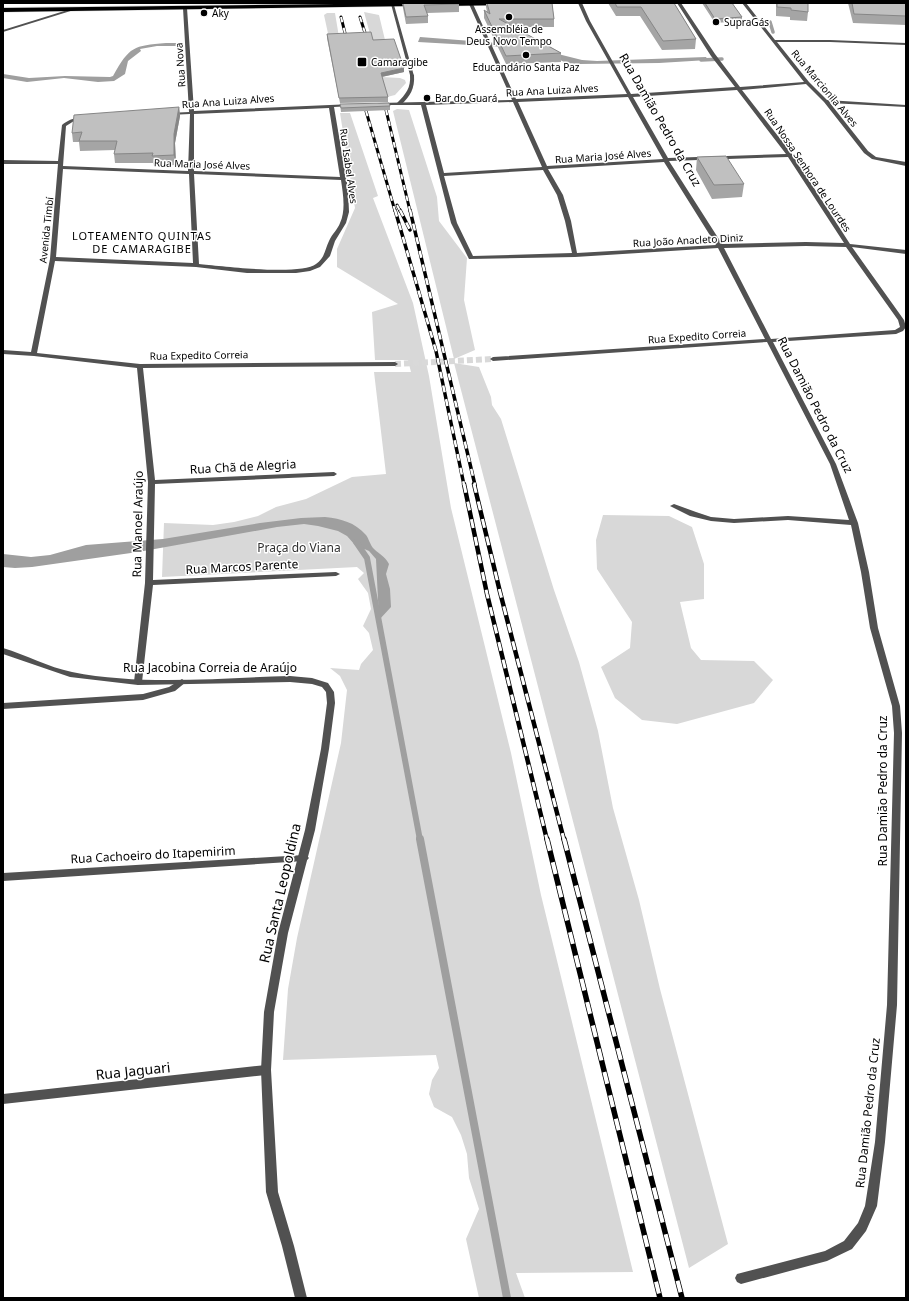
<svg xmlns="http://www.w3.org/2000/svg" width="909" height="1301" font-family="'Noto Sans',sans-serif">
	<rect width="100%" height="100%" fill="#fff"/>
	<path fill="#d8d8d8" d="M364,12L379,15L385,40L373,45Z
		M327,13H335L339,37L329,38L324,15Z
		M381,77L400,78L405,80L406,83L395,95L387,97Z
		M397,109L409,110L437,197L439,221L467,258L464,300L475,350L454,359L393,111Z
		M340,113H350L378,196L373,198L413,303L429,376L451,508L511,753L541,895L633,1272L516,1273L525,1298H479L466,1239L479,1209L469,1178L467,1154L461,1135L452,1117L434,1107L429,1094L432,1080L439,1068L436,1055L283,1060L288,989L297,938L341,743L347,690L340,676L330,668L359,670L361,664L373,650L369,633L363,626L371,609L368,593L358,579L364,573L357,567L162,577L164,523L213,525L234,522L258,516L276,507L306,499L352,477L386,474L374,372H411L408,360H375L372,312L398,304L337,267V249L355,208Z
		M454,363L479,367L491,397L492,405L501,419L554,590L579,662L598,731L613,808L639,900L660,989L728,1244L689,1268Z
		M603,515L669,516L692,527L704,564V599L680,602L691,648L701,660L754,661L773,680L754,703L677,724L642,720L615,698L601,667L630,648L632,622L597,569L596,540Z"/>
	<path fill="#9f9f9f" d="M420,37L536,46L552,49L554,53L582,60L597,61L706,57L708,60L659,63L580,64L566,63L539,49L418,42Z
		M166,43H179V46H157L140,49L141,51L128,61L125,74L114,81L98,82L64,78L27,82L3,78V74L29,78L65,76L110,77L113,76C130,46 133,46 166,43Z
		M325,517C342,519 354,522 366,535C369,539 370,545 374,549C380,555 384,555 389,564L386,574L390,589L391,607L379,620L376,559L369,551L355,545L347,536L338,531L318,526L304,524L277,527L138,552L32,567L15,568L3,567V554L31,557L50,555L86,545L163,539L260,523L301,518Z"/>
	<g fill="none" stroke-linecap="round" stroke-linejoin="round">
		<path stroke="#9f9f9f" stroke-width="3.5" d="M770,22L773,32
			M701,60L722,59"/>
		<path stroke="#9f9f9f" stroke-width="6" d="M356,542L367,558L420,840"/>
		<path stroke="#9f9f9f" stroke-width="8" d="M420,839L507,1298"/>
		<path stroke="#d9d9d9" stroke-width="6" stroke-dasharray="6 3" stroke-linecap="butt" d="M395,364L493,359"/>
		<defs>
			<path id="primary" d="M417,3L415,6L3,12V8Z
				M443,3H512L509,5L445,6Z"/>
		</defs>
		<use href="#primary" stroke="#dbdbdb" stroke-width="1"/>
		<path fill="#515151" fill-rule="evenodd" d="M412,74L414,75C415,89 410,96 401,105H397V103C406,94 411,88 410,75Z"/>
		<path fill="#515151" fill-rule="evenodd" d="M470,3L473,4L516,99L627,94L586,21L578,3H582L590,21L631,94L735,87L711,56L677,3H681L715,54L740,87L804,82L742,3H746L775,40H830L906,43V45L830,42H777L809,82L827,100L906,105V107L830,103L868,151L876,157L906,162V166L872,159L864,153L824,102L806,84L742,90L792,154L850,244L906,250V254L852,247L904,320L906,327L903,331L896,334L773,342L836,464L858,523L869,572L878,628L900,706L902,733L897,1005L885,1142L877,1206L866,1231L852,1249L827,1261L741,1284L737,1282L735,1278L737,1274L825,1251L844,1241L858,1223L865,1206L875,1142L887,1005L894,733L892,706L870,628L861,572L851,525L788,520L734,523L711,521L690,516L670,506L674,504L696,512L711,517L734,519L788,516L849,520L830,464L767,342L493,361L490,359L493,357L765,339L718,248L575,257L469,259L451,223L421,105H379L377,104L379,103L512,100L469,4ZM737,90L786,154L668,158L633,97ZM628,97L663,159L547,166L518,102ZM513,102L542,167L444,173L426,105ZM788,157L844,243L806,242L722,244L669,161ZM664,162L716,245L577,253L571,221L563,195L548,169ZM543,170L557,195L565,221L572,253L473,256L457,223L444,176ZM806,246L846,247L898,320L900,327L895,330L771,339L724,248Z
			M391,4L394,5L414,76L410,75Z
			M185,7L187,8L194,111L353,104V105L351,106L334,107L348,189L349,212L346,223L335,241L330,256L320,267L310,271L296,273H247L196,267L55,261L37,353L140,364L395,362L398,364L395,366L143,368L155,480L334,472L337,474L334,476L155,484L153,580L336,572L340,574L336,576L153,585L142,682L138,685L134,682L145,583L148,482L137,368L34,356L3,354V350L31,352L50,259L58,164H3V160L58,161L62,125C68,120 79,115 86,119V120L74,121L66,126L63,166L188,171L190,114L169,115L167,114L169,113L189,112L183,8ZM329,108L340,177L194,171V114ZM63,169L189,174L193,263L56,257ZM194,174L341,180C343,194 346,210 340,223C338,229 332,234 329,241C325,249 325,258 316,264C301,276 220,266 199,264Z
			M74,8L77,9L3,32V30Z
			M182,679L186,682L175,691L143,700L3,709V703L143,694L169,687Z
			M304,855L307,856L309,858L307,860L304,861L3,881V873Z
			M266,1065L270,1067L271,1070L270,1073L266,1075L3,1104V1094Z"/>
		<path fill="#515151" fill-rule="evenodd" d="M3,648C26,655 48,667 72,672C142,686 219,678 290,676L312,678L328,683L334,692L335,703L329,749L315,830L288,933L274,1012L271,1070L278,1192L294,1246L307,1298H295L282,1246L266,1192L261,1070L264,1012L278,933L305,830L321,749L327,703L326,692L322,687L312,684L290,682L138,685L70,677L3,654Z"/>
		<use href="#primary" fill="#000" fill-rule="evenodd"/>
		<defs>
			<path id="rail-far3" d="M341,17L346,37
				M360,17L366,36
				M386,110L410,211
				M366,111L395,211
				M397,205L400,211"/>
			<path id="rail-far2" d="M395,210L436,351L464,485
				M400,210L410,230
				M410,210L475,485"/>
			<path id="rail-far1" d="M464,484L487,594L547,840
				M474,484L500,592L564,840"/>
			<path id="rail" d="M547,839L660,1298
				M564,839L682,1298"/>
		</defs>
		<use href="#rail-far3" stroke="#000" stroke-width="3"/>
		<use href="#rail-far2" stroke="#000" stroke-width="3.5"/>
		<use href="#rail-far1" stroke="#000" stroke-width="4.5"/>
		<use href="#rail" stroke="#000" stroke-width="5.5"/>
		<use href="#rail-far3" stroke="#fff" stroke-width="2" stroke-dasharray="5.5" stroke-linecap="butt"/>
		<use href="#rail-far2" stroke="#fff" stroke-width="2.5" stroke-dasharray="7" stroke-linecap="butt"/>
		<use href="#rail-far1" stroke="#fff" stroke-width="3" stroke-dasharray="9" stroke-linecap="butt"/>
		<use href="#rail" stroke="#fff" stroke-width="4" stroke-dasharray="12" stroke-linecap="butt"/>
	</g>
	<path fill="#a5a5a5" d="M402,3H459V12L427,13L428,16V23L406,24L403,8Z
		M486,3H552L554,19V27H514L561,53V62L506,64L484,18V10L487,12L486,7Z
		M608,3H674L696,39L695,49L662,50L640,16H616Z
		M702,3H732L742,17V21L715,23Z
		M776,3H808V12L807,21L790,20V17L776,16Z
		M848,3H906V25L853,23Z
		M327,34L373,40L404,72L382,77L388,97V102L340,103L327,38Z
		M340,104L390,106V110L341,112Z
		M179,107L180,116L175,143L176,165L154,166L153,163H115L114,154L115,150L80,151L79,142H73L72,133Z
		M697,157L744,184L742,197L712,199L696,170Z"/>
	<path fill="#868686" d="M404,68V72L381,77V73Z
		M179,107L180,116L175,143L176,165L174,155V134Z"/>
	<path fill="#c0c0c0" stroke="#868686" d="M403,3H459V4L424,5L428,16L406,17Z
		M487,3H552L554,19H499L561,53L506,56L484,10L490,14Z
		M615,3H674L696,39L663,41L641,7H617Z
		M705,3H732L742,17L715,19Z
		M777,3H808V12L791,10V8L777,7Z
		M852,3H906V16L854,14Z
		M371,32L373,40L394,39L404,68L381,73L388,97L339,98L327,34Z
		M389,103L390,106L341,108L340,104Z
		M179,107L174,134V155L152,156L153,153L114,154L117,141H79L82,132L72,133L74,115Z
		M726,156L744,184L714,185L697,157Z"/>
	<g fill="#000" stroke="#fff" stroke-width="1.5">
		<circle cx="204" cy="13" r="4"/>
		<circle cx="509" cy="17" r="4"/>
		<circle cx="716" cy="22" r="4"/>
		<circle cx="526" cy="55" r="4"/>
		<rect x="357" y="57" width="10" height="10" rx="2"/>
		<circle cx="427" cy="98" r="4"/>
	</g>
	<g text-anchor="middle" stroke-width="3" stroke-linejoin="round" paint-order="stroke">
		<g font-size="10" fill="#000" stroke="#fff" text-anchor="start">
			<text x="212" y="17">Aky</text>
			<text x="724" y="26">SupraGás</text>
			<text x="509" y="33" text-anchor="middle">Assembléia de<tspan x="509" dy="12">Deus Novo Tempo</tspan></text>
			<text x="371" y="66">Camaragibe</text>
			<text x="526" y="71" text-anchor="middle">Educandário Santa Paz</text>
			<text x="435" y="102">Bar do Guará</text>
		</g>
		<g font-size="10" fill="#000" stroke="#fff">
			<text transform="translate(180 65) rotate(-94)" y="4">Rua Nova</text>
			<text transform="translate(825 88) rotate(50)" y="4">Rua Marcionila Alves</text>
			<text transform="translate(552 90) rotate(-3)" y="4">Rua Ana Luiza Alves</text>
			<text transform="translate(228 101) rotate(-4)" y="4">Rua Ana Luiza Alves</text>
			<text transform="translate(603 156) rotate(-4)" y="4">Rua Maria José Alves</text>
			<text transform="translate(202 164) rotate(2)" y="4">Rua Maria José Alves</text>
			<text transform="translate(349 166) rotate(82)" y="4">Rua Isabel Alves</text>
			<text transform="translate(808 170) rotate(56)" y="4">Rua Nossa Senhora de Lourdes</text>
			<text transform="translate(46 230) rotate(-84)" y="4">Avenida Timbí</text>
			<text transform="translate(688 240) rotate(-3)" y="4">Rua João Anacleto Diniz</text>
			<text transform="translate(697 336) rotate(-4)" y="4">Rua Expedito Correia</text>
			<text transform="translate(199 355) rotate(-1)" y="4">Rua Expedito Correia</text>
		</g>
		<g font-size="11" letter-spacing="1" fill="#000" stroke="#fff">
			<text x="142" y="240">LOTEAMENTO QUINTAS<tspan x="142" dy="13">DE CAMARAGIBE</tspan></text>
		</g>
		<g font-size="12" fill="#000" stroke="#fff">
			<text transform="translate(660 120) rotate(60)" y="4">Rua Damião Pedro da Cruz</text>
			<text transform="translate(815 405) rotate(63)" y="4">Rua Damião Pedro da Cruz</text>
			<text transform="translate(243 467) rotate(-3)" y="4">Rua Chã de Alegria</text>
			<text transform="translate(138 524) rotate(-89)" y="4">Rua Manoel Araújo</text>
			<text transform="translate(242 567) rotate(-3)" y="4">Rua Marcos Parente</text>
			<text x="210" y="672">Rua Jacobina Correia de Araújo</text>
			<text transform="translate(883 791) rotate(-90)" y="4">Rua Damião Pedro da Cruz</text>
			<text transform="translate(153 855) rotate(-3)" y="4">Rua Cachoeiro do Itapemirim</text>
			<text transform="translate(868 1113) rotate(-84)" y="4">Rua Damião Pedro da Cruz</text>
		</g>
		<g font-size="12" fill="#2f2f2f" stroke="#fff">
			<text x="299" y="552">Praça do Viana</text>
		</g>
		<g font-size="14" fill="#000" stroke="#fff">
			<text transform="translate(280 893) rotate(-77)" y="5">Rua Santa Leopoldina</text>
			<text transform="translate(133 1071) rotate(-6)" y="5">Rua Jaguari</text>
		</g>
	</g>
	<rect width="909" height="1301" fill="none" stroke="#000000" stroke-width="8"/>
</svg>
